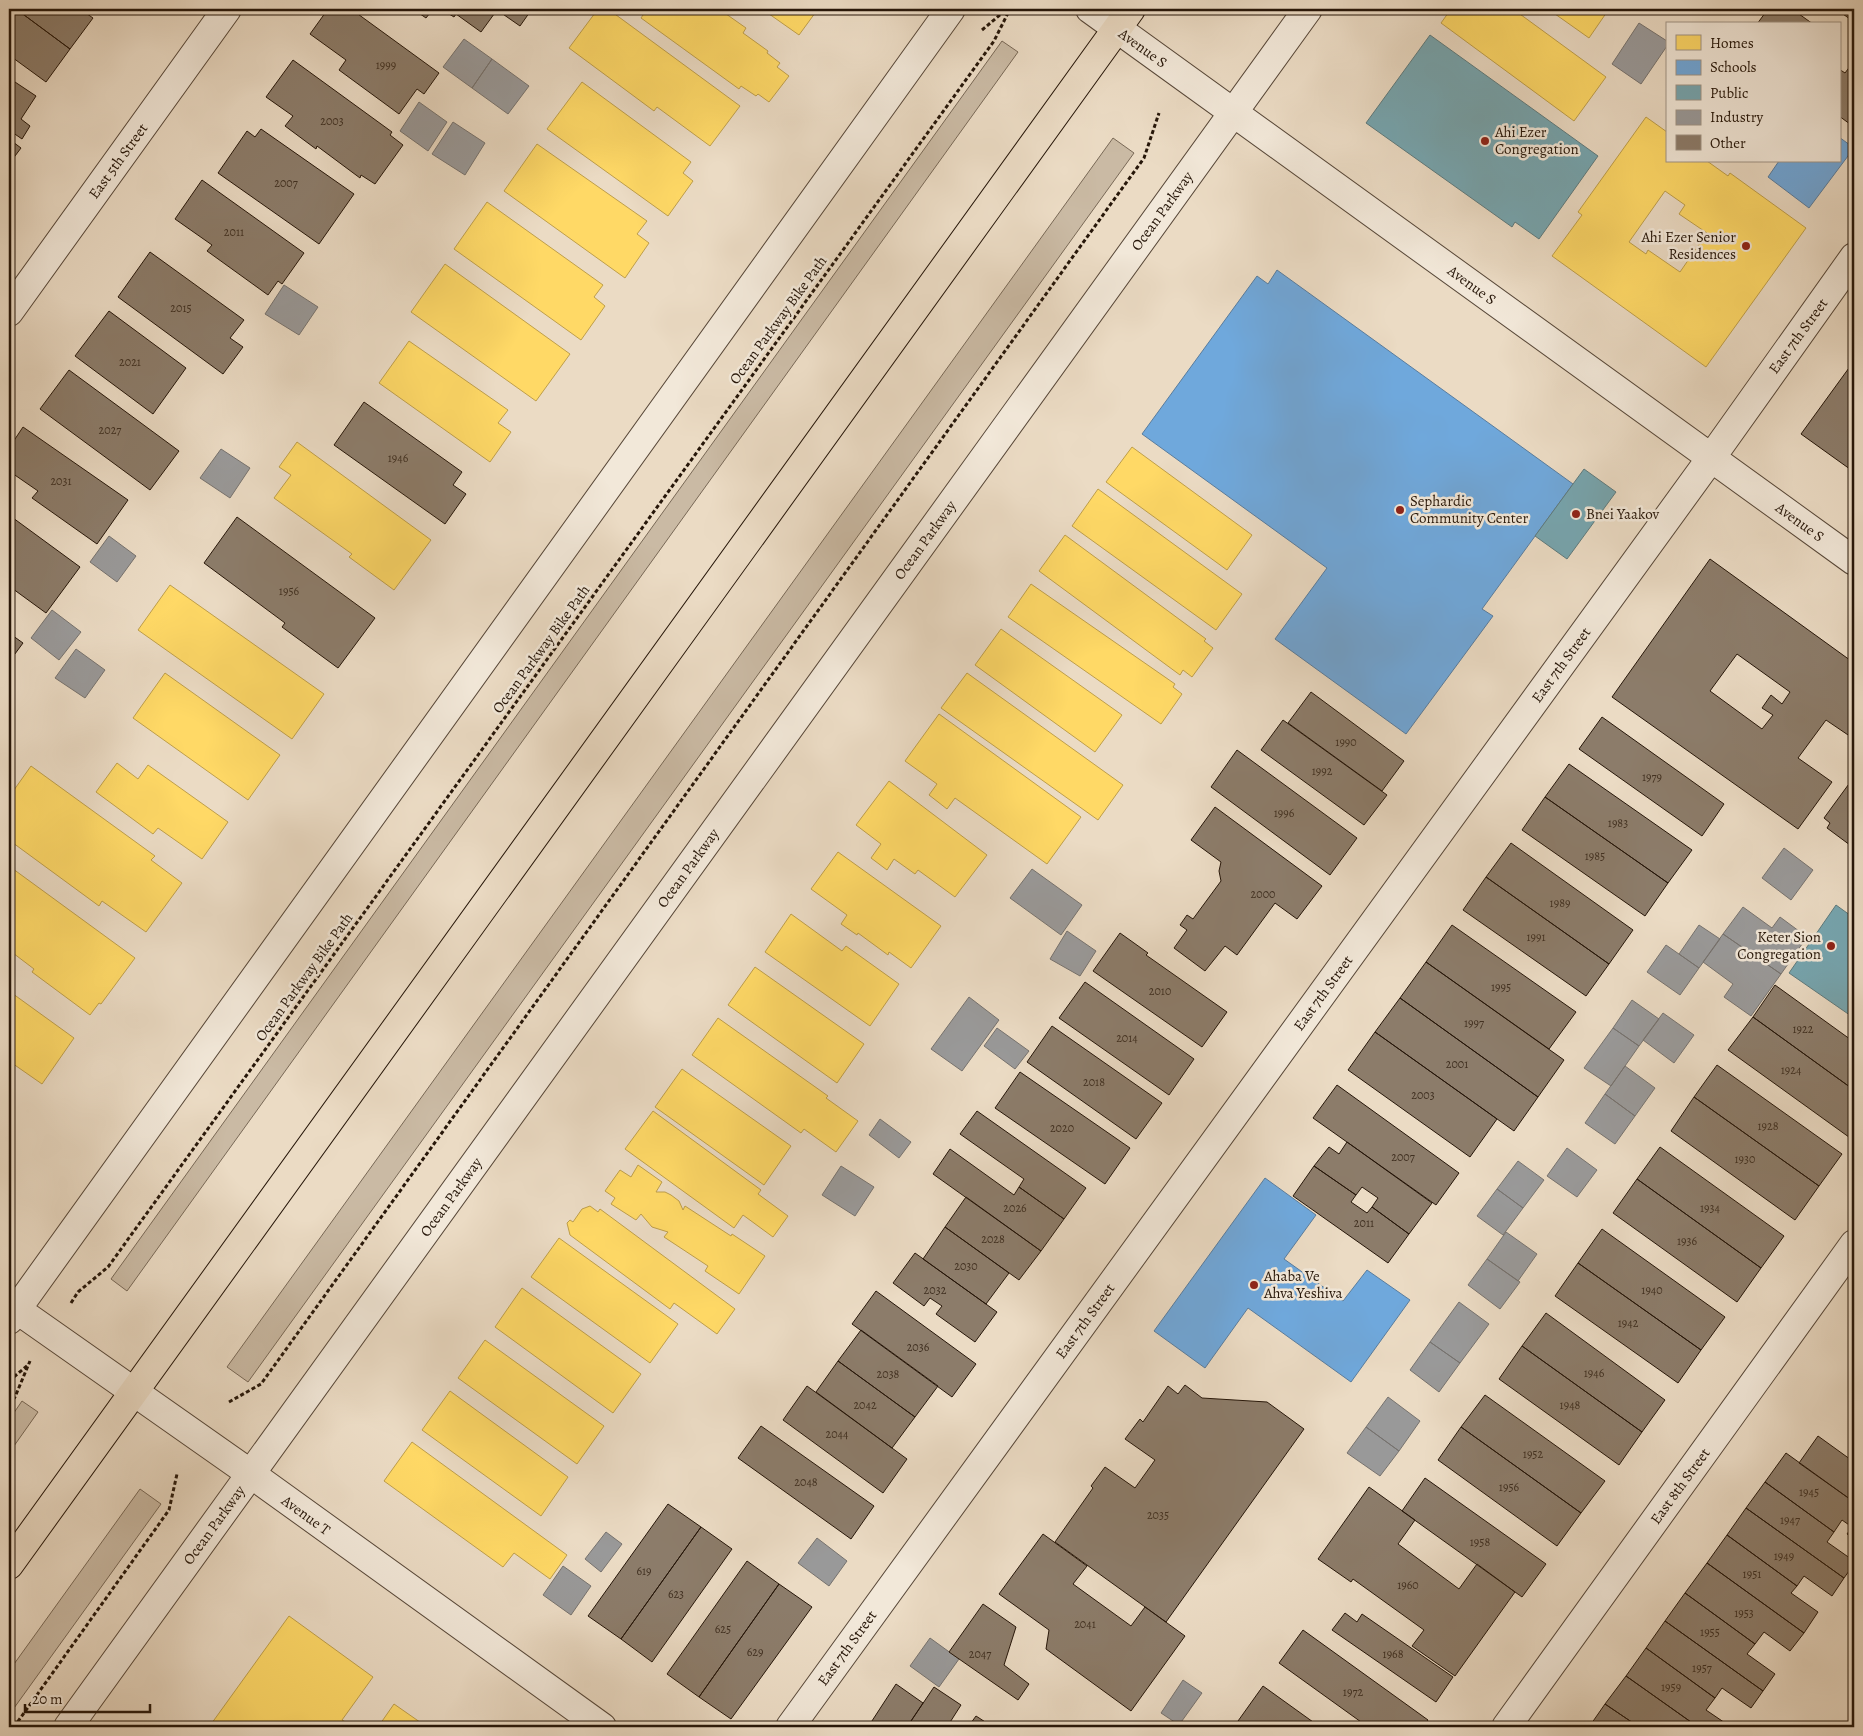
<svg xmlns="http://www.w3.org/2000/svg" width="1863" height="1736" font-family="Alegreya,serif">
	<rect width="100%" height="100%" fill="#ebdbc4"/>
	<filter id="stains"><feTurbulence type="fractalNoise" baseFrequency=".004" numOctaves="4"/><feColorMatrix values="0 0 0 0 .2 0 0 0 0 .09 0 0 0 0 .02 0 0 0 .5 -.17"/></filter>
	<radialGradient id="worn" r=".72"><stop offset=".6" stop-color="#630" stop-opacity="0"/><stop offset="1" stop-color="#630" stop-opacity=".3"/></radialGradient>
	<path fill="#cabaa4" stroke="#786856" d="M1002,41L1018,52L127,1291L111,1279Z
		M1113,138L1134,153L248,1382L227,1367Z
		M22,1401L38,1412L9,1453V1420Z
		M140,1489L161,1504L9,1715V1671Z"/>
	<path fill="#ffd966" stroke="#be9e4a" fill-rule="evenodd" d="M598,9H608L740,106L710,146L657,107L654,111L569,48Z
		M647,9H719L746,28L743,33L768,51L767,53L780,63L777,67L789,76L769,102L758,94L756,96L741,86L739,89L641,18Z
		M762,9H818L799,35Z
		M1451,9H1513L1606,77L1574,121L1441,23Z
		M1548,9H1609L1589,38Z
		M582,82L691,162L683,173L693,181L668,216L547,129Z
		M1646,117L1667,132V161H1707L1728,176L1730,173L1806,228L1706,367L1552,256L1582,215L1578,212ZM1665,191L1685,205L1679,214L1707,233L1680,272L1648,250L1646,254L1629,242Z
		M537,144L647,221L637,234L649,243L625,278L504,191Z
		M487,202L603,285L594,297L605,306L581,340L454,249Z
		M445,264L570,354L536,401L411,312Z
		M409,341L508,410L498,423L511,432L490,462L379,383Z
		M297,442L431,540L394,590L349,557L352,554L274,498L291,475L279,467Z
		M1132,447L1252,535L1227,570L1106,482Z
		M1098,489L1242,594L1216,630L1072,526Z
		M1065,535L1206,639L1204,641L1213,648L1192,677L1183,670L1180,675L1039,571Z
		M1031,584L1175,684L1173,687L1182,694L1161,724L1008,617Z
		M170,585L324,694L292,739L138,630Z
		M1001,629L1122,715L1095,752L975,665Z
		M165,673L280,755L248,800L133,718Z
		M967,673L1123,785L1098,820L941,708Z
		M939,714L1081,817L1047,864L955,798L947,809L929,795L937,784L905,761Z
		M117,763L138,779L148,765L228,822L202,859L158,828L153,834L96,792Z
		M31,766L155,856L151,860L182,883L146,932L102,901L99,906L9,840V797Z
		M889,781L987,855L955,897L918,870L915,874L894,859L887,870L871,858L881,844L856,825Z
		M838,852L941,926L911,968L889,952L888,955L858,933L857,935L841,924L847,915L811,889Z
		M9,866L135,958L101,1004L99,1003L90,1015L32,972L34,969L9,950Z
		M791,914L842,951L846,946L899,984L870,1026L765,952Z
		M755,967L864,1044L837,1083L728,1005Z
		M9,991L74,1038L42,1084L9,1061Z
		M718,1018L828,1096L826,1098L858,1121L836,1152L804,1129L801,1133L692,1055Z
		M682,1069L791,1146L764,1185L655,1107Z
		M653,1111L761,1190L758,1194L788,1216L773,1237L743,1215L734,1228L625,1149Z
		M638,1165L662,1182L656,1192H665L671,1195L679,1201L683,1210L685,1206L731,1236L732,1234L765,1256L739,1294L705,1271L708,1266L664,1237L668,1232L652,1227L641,1214L636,1220L611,1204L615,1198L605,1191L620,1170L631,1177Z
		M590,1206L598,1212L600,1209L735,1309L717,1334L674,1303L670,1309L570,1235L567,1223L570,1220L573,1222L582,1209Z
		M559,1238L678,1324L650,1363L531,1277Z
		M522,1288L641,1374L613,1413L495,1327Z
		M485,1340L604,1426L577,1464L458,1378Z
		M450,1391L568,1477L541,1516L422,1430Z
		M412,1442L567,1555L550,1579L514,1553L503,1567L384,1481Z
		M289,1616L373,1677L342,1720L351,1725L349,1727H209Z
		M394,1704L427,1727H378Z"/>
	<path fill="#6fa8dc" stroke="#597c9d" d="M1839,137L1854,148L1809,208L1768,177L1779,161H1839Z
		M1277,270L1573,484L1482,609L1493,616L1406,734L1275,639L1327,568L1142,434L1257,276L1268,284Z
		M1265,1178L1316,1215L1284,1259L1343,1301L1367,1270L1410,1300L1351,1382L1248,1308L1205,1368L1154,1331Z"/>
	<path fill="#76a5af" stroke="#5e7a7d" d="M1430,35L1598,156L1539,239L1515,222L1512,227L1366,123Z
		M1584,469L1616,492L1567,559L1535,536Z
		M1836,905L1854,918V1018L1789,973Z"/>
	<path fill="#999" stroke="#76726e" d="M1639,23L1667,41V46L1641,84L1612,64Z
		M464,39L492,59L472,88L443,67Z
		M492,59L529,86L508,114L472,88Z
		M419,102L447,122L428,151L400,131Z
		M453,122L485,143L465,175L432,154Z
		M284,285L318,307L299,335L265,314Z
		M221,449L250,468L230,498L200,478Z
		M109,536L136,556L117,582L90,562Z
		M52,610L81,632L59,660L31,638Z
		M76,649L105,670L85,698L55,678Z
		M1784,848L1813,870L1791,900L1762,878Z
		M1032,869L1082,905L1061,935L1010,898Z
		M1743,907L1772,928L1780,917L1807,937L1781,974L1723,934Z
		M1699,925L1720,939L1699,968L1679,954Z
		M1067,931L1096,951L1080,976L1050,959Z
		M1723,934L1781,974L1751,1016L1724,997L1733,984L1703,962Z
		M1666,945L1699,968L1680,995L1647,972Z
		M969,997L999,1020L962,1071L931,1049Z
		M1632,1000L1659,1019L1639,1046L1613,1028Z
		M1663,1013L1694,1035L1674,1063L1643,1040Z
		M997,1028L1029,1051L1015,1069L984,1046Z
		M1613,1028L1639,1046L1611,1086L1584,1068Z
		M1625,1066L1655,1088L1635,1116L1605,1094Z
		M1605,1094L1635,1116L1615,1144L1585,1123Z
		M880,1119L911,1142L899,1158L869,1135Z
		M1567,1148L1597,1170L1577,1197L1547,1176Z
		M1518,1161L1544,1180L1523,1208L1497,1189Z
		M841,1166L874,1187L855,1216L822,1195Z
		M1497,1189L1523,1208L1503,1235L1477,1216Z
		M1506,1232L1537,1254L1518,1281L1487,1259Z
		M1487,1259L1520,1282L1500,1309L1468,1285Z
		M1459,1302L1489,1324L1460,1363L1430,1342Z
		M1430,1342L1460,1363L1439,1392L1410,1370Z
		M1388,1397L1420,1421L1399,1451L1366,1427Z
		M1366,1427L1399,1451L1380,1476L1347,1453Z
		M606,1532L622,1544L601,1572L585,1559Z
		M817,1538L847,1561L829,1586L798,1563Z
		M563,1566L591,1586L571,1615L543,1595Z
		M930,1638L959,1659L939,1687L910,1666Z
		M1183,1680L1202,1693L1179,1725L1161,1713Z"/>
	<path fill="#8c7c6a" stroke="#261609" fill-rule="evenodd" d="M9,9H16L70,49L46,82L9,55Z
		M16,9H80L93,18L70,49Z
		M328,9H351L439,73L424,94L417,89L399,114L339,70L346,60L310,34Z
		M413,9H433L426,18Z
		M441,9H532L520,26L497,10L481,32L456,14L454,17Z
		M1768,9H1792L1813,24H1757Z
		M1836,9H1854V22Z
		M293,60L392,132L390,135L403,145L375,184L361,175L360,178L317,146L316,149L285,126L293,116L266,97Z
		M1854,61V127L1839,116V69L1845,73Z
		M9,78L36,96L21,119L30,126L22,139L9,130Z
		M261,129L354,194L319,244L218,173L247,131L255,137Z
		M9,139L21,148L9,164Z
		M202,180L304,253L282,284L278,281L268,295L207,251L212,245L175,219Z
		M150,252L244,320L230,338L243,347L223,374L118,297Z
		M109,311L186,368L153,414L75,356Z
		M1854,361V472L1801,434Z
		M69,370L179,451L150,490L40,409Z
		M364,402L462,472L453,485L466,494L445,524L334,445Z
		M23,427L128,500L97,544L32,498L38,491L9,471V448Z
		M9,515L80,567L46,613L9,586Z
		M237,517L375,618L338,668L282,627L285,623L204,563Z
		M1710,559L1854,663V739L1826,720L1798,758L1832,782L1798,829L1612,697ZM1737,654L1790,692L1782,704L1771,695L1762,708L1773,715L1762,729L1710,691Z
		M9,633L23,643L9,662Z
		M1311,692L1404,761L1382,791L1288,723Z
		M1602,717L1724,804L1702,836L1579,749Z
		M1283,720L1387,795L1364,825L1261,750Z
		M1237,750L1357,838L1330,875L1211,787Z
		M1569,764L1692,850L1668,883L1545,797Z
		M1854,777V848L1827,828L1830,823L1824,818Z
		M1545,797L1668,883L1645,916L1522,830Z
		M1215,807L1322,886L1297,919L1275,903L1237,955L1225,946L1205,971L1174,948L1187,930L1180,925L1187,915L1193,919L1221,881L1219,871L1221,862L1191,840Z
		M1511,843L1633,930L1609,964L1486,877Z
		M1486,877L1609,964L1586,996L1463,910Z
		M1452,925L1576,1012L1549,1049L1426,962Z
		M1120,933L1148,953L1146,955L1227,1012L1202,1047L1093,971Z
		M1426,962L1564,1060L1538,1097L1400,998Z
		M1085,982L1194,1059L1169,1095L1059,1018Z
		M1775,985L1854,1042V1090L1753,1017Z
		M1400,998L1538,1097L1514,1131L1375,1032Z
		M1753,1017L1854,1090V1138L1853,1140L1728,1050Z
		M1052,1026L1162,1103L1136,1139L1027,1062Z
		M1375,1032L1497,1119L1470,1157L1348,1070Z
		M1717,1065L1842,1154L1819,1186L1694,1097Z
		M1020,1072L1130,1148L1105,1184L995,1108Z
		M1337,1085L1459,1173L1436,1205L1313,1118Z
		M1694,1097L1819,1186L1795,1220L1671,1131Z
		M977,1111L1086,1188L1064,1219L1019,1187L1024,1179L960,1134Z
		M1347,1142L1432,1203L1409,1234L1372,1207L1378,1198L1362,1187L1356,1195L1314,1166L1329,1147L1339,1154Z
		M1660,1147L1784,1236L1761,1268L1637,1179Z
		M950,1149L1014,1195L1019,1187L1064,1219L1041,1251L933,1174Z
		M1314,1166L1356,1195L1351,1202L1367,1213L1372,1207L1409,1234L1388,1263L1293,1196Z
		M1637,1179L1761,1268L1737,1302L1613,1213Z
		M966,1197L1041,1251L1019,1280L945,1227Z
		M945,1227L1009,1273L986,1304L923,1259Z
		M1602,1229L1725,1317L1701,1350L1578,1263Z
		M915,1253L997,1312L975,1342L936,1314L942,1306L930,1298L924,1306L893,1283Z
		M1578,1263L1701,1350L1678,1383L1555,1296Z
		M876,1291L976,1364L952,1397L852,1324Z
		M1546,1313L1665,1400L1642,1432L1522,1346Z
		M861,1330L938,1386L915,1417L838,1361Z
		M1522,1346L1642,1432L1619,1465L1499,1379Z
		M838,1361L915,1417L892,1448L816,1392Z
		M1185,1385L1202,1398L1267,1402L1304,1429L1166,1622L1055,1542L1093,1488L1091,1486L1105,1467L1135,1488L1155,1460L1125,1439L1140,1419L1143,1422L1168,1386L1178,1394Z
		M807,1386L907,1459L883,1493L783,1420Z
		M1485,1395L1605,1481L1581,1513L1461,1427Z
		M761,1426L874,1506L851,1539L738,1458Z
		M1461,1427L1581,1513L1557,1546L1438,1460Z
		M1818,1436L1854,1462V1502L1799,1463Z
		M1786,1453L1854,1502V1539L1847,1534L1852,1527L1842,1520L1834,1532L1765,1482Z
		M1425,1478L1546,1564L1522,1597L1402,1511Z
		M1765,1482L1834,1532L1827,1542L1854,1561V1564L1844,1578L1746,1508Z
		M1369,1487L1415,1520L1398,1544L1459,1589L1477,1564L1515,1592L1455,1676L1412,1646L1424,1630L1353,1579L1351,1582L1318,1559Z
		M668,1504L701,1527L621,1639L588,1616Z
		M1746,1508L1844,1578L1832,1596L1804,1576L1797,1586L1727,1535Z
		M701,1527L732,1549L652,1662L621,1639Z
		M1043,1534L1087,1566L1073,1584L1131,1626L1145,1607L1185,1636L1131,1711L1046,1649L1049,1630L999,1594Z
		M1727,1535L1797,1586L1791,1593L1818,1612L1804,1633L1707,1563Z
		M747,1561L779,1584L699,1697L667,1674Z
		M1707,1563L1804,1633L1790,1651L1764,1632L1755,1644L1685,1593Z
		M779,1584L812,1607L731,1719L699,1697Z
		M1685,1593L1755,1644L1747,1654L1775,1674L1763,1691L1665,1621Z
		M983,1604L1016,1627L1004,1665L1029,1684L1018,1700L949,1652Z
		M1345,1613L1357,1622L1362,1614L1453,1677L1436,1702L1332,1630Z
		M1665,1621L1763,1691L1751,1708L1722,1688L1715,1698L1646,1648Z
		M1303,1630L1428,1720L1423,1727H1368L1279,1663Z
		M1646,1648L1715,1698L1706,1710L1731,1727H1698L1626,1676Z
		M1626,1676L1698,1727H1639L1605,1704Z
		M896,1684L923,1703L907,1727H868Z
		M1263,1686L1320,1727H1246L1238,1721Z
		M934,1687L961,1705L947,1727H907Z
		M1605,1704L1639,1727H1589Z
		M976,1716L993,1727H968Z
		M1238,1721L1246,1727H1233Z"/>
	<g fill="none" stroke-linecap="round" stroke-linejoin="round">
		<defs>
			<path id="street" d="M1090,9L1854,561
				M9,312L227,9
				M9,1304L251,1474L602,1727
				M9,1320L951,9
				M68,1727L1308,9
				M790,1727L1711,458L1854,257
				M1506,1727L1854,1244"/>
			<path id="primary" d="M9,1565L1131,9"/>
		</defs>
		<use href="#street" stroke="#574738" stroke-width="30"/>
		<use href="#primary" stroke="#261609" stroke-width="30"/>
		<path stroke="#261609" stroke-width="3" stroke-dasharray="4 2.5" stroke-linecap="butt" d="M982,30L1007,9
			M71,1303L78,1292L108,1267L994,41L1010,9
			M9,1381L28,1365
			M229,1402L261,1384L1144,158L1159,113
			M9,1405L15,1397L30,1361
			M14,1727L169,1510L177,1474"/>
		<use href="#street" stroke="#f2e8d9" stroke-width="28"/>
		<use href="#primary" stroke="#ebdbc4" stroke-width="28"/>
	</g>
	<g fill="#8f2418" stroke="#f2e8d9" stroke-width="2">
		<circle cx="1485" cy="141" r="5"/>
		<circle cx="1746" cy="246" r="5"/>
		<circle cx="1400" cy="510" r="5"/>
		<circle cx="1576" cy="514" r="5"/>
		<circle cx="1831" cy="946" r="5"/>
		<circle cx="1254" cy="1285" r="5"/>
	</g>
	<g text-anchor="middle" stroke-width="5" stroke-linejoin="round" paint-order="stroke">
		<g font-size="12" fill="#403021">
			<text x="386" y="69">1999</text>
			<text x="332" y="125">2003</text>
			<text x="286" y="187">2007</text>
			<text x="234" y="236">2011</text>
			<text x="181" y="312">2015</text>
			<text x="130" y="366">2021</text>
			<text x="110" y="434">2027</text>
			<text x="398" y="462">1946</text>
			<text x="61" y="485">2031</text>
			<text x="289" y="595">1956</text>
			<text x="1346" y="746">1990</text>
			<text x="1322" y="775">1992</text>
			<text x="1652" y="781">1979</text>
			<text x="1284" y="817">1996</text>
			<text x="1618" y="827">1983</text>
			<text x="1595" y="860">1985</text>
			<text x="1263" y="898">2000</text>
			<text x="1560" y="907">1989</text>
			<text x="1536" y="941">1991</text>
			<text x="1501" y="991">1995</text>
			<text x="1160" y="995">2010</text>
			<text x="1474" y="1027">1997</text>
			<text x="1803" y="1033">1922</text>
			<text x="1127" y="1042">2014</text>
			<text x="1457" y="1068">2001</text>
			<text x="1791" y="1074">1924</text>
			<text x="1094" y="1086">2018</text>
			<text x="1423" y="1099">2003</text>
			<text x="1768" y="1130">1928</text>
			<text x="1062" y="1132">2020</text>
			<text x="1403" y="1161">2007</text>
			<text x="1745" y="1163">1930</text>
			<text x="1015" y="1212">2026</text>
			<text x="1710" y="1212">1934</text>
			<text x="1364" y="1227">2011</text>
			<text x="993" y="1243">2028</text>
			<text x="1687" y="1245">1936</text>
			<text x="966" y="1270">2030</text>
			<text x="935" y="1294">2032</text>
			<text x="1652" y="1294">1940</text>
			<text x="1628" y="1327">1942</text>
			<text x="918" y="1351">2036</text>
			<text x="1594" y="1377">1946</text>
			<text x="888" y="1378">2038</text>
			<text x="865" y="1409">2042</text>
			<text x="1570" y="1409">1948</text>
			<text x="837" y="1438">2044</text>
			<text x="1533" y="1458">1952</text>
			<text x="806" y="1486">2048</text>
			<text x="1509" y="1491">1956</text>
			<text x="1809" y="1496">1945</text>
			<text x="1158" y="1519">2035</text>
			<text x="1790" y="1524">1947</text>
			<text x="1480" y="1546">1958</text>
			<text x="1784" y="1560">1949</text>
			<text x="644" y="1575">619</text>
			<text x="1752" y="1578">1951</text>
			<text x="1408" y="1589">1960</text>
			<text x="676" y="1598">623</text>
			<text x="1744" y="1617">1953</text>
			<text x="1085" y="1628">2041</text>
			<text x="723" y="1633">625</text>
			<text x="1710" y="1636">1955</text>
			<text x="755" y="1656">629</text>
			<text x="980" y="1658">2047</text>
			<text x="1393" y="1658">1968</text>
			<text x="1702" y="1672">1957</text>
			<text x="1671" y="1691">1959</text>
			<text x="1353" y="1696">1972</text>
		</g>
		<g font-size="15" fill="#261609" stroke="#f2e8d9">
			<text transform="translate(1143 48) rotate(36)" y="5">Avenue S</text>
			<text transform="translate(118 161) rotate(-54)" y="5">East 5th Street</text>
			<text transform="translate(1162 211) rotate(-54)" y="5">Ocean Parkway</text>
			<text transform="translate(1472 285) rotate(36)" y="5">Avenue S</text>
			<text transform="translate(778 320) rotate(-54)" y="5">Ocean Parkway Bike Path</text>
			<text transform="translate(1798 336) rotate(-54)" y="5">East 7th Street</text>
			<text transform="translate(1800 522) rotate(36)" y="5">Avenue S</text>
			<text transform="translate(925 540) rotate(-54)" y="5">Ocean Parkway</text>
			<text transform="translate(541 649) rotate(-54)" y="5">Ocean Parkway Bike Path</text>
			<text transform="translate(1561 665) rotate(-54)" y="5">East 7th Street</text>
			<text transform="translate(688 868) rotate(-54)" y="5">Ocean Parkway</text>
			<text transform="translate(304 977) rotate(-54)" y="5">Ocean Parkway Bike Path</text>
			<text transform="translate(1323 993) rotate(-54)" y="5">East 7th Street</text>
			<text transform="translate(451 1197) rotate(-54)" y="5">Ocean Parkway</text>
			<text transform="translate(1085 1321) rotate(-54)" y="5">East 7th Street</text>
			<text transform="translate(1680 1486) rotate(-54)" y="5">East 8th Street</text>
			<text transform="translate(306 1515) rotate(36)" y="5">Avenue T</text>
			<text transform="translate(214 1525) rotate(-54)" y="5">Ocean Parkway</text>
			<text transform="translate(847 1648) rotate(-54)" y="5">East 7th Street</text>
		</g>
		<g font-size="15" fill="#261609" stroke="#f2e8d9" text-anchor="start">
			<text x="1495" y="137">Ahi Ezer<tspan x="1495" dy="17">Congregation</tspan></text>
			<text x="1736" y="242" text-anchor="end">Ahi Ezer Senior<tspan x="1736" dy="17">Residences</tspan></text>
			<text x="1410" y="506">Sephardic<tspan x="1410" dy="17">Community Center</tspan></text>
			<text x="1586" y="519">Bnei Yaakov</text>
			<text x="1821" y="942" text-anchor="end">Keter Sion<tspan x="1821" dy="17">Congregation</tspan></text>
			<text x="1264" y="1281">Ahaba Ve<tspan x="1264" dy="17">Ahva Yeshiva</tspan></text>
		</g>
	</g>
	<rect width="1863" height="1736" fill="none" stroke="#ebdbc4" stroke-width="30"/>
	<rect x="10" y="10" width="1843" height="1716" fill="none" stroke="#261609" stroke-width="2.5"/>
	<rect x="15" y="15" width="1833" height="1706" fill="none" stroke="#261609"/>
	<rect x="1666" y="22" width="175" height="140" fill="#f2e8d9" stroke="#a09486"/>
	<rect x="1676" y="35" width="25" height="15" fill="#ffd966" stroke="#a09486"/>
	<text x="1710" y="48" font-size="15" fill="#261609">Homes</text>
	<rect x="1676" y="60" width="25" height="15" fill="#6fa8dc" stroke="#a09486"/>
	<text x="1710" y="72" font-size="15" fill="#261609">Schools</text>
	<rect x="1676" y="85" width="25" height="15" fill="#76a5af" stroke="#a09486"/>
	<text x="1710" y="98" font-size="15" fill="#261609">Public</text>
	<rect x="1676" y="110" width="25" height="15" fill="#999999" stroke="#a09486"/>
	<text x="1710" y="122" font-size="15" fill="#261609">Industry</text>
	<rect x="1676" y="135" width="25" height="15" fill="#8c7c6a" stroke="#a09486"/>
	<text x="1710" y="148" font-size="15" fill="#261609">Other</text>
	<path d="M25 1704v8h125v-8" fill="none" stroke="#261609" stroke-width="2.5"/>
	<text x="32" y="1704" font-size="15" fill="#261609" stroke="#f2e8d9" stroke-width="4" paint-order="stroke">20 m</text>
	<rect width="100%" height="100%" filter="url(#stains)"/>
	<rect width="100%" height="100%" fill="url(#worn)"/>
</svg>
